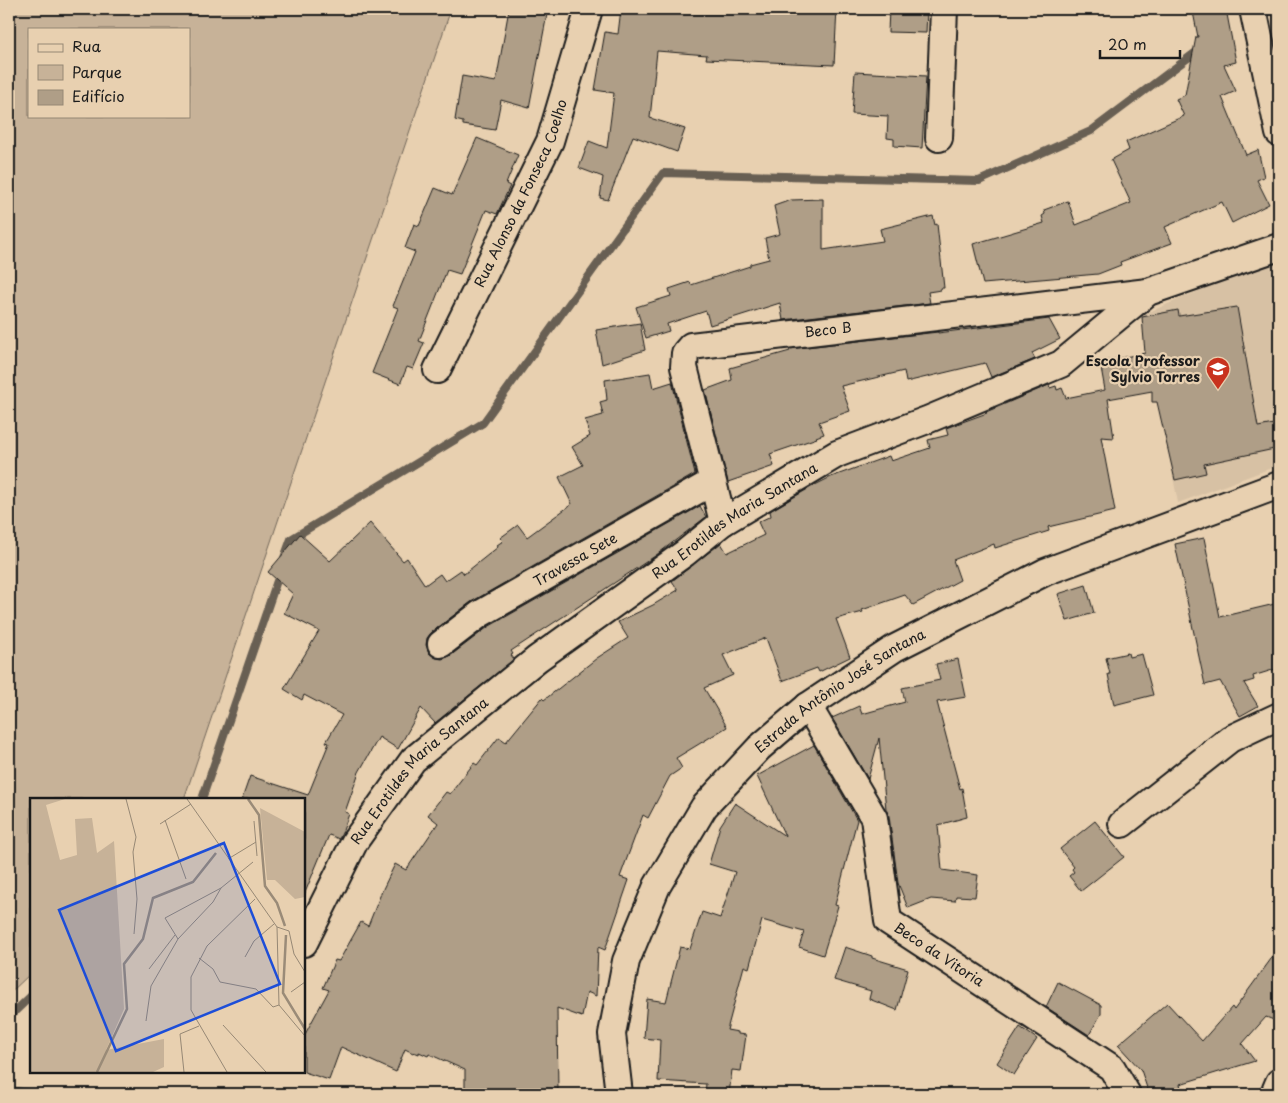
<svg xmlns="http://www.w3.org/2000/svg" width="1288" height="1103" font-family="'Playpen Sans',sans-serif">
	<rect width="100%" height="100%" fill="#e8d0b0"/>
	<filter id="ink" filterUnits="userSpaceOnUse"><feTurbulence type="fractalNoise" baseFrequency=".02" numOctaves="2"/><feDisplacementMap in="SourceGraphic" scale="10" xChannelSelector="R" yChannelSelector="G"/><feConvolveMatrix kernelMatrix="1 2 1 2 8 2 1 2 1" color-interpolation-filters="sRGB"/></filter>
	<g filter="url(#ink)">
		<path fill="#d7c1a4" d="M1279,257V465L1178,503L1142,315Z"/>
		<path fill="#c7b298" stroke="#72675a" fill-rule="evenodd" d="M9,9H451L184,799H31V973L9,994ZM29,29H189V116H29Z
			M9,1086L53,1094H9Z"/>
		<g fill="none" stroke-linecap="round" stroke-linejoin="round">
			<path stroke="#685f53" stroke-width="8" d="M284,558L291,539L483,423L663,173L979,181L1091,131L1200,49
				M202,799L280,572
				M9,1017L31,996"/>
		</g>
		<path fill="#af9e87" stroke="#1c1c1c" d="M509,9H548L529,108L501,100L495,130L463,125V122L455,120L462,76L496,82Z
			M621,9L641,11V9H837L834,65L706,59L707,55L657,51L650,118L685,129L677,152L633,136L608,200L600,198L603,177L579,168L589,141L607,148L614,93L595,90L605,32L618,34Z
			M889,9H927L926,33L888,32Z
			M1195,9H1226L1236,62L1224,65L1236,91L1222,97L1246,155L1258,150L1264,177L1257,180L1269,204L1232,223L1222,202L1165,227L1172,243L1120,262L1121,265L1098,274L983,284L973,244L1044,223L1042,216L1045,214L1044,210L1068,201L1076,225L1131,203L1111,160L1129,150L1126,142L1184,116L1176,99L1185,95L1196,37H1198L1193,12H1196Z
			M855,72L926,76L922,148L894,146V139L887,138L888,116L852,114Z
			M477,138L518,155L506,184L510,186L497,214L486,210L460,274L447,270L419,341L424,343L413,369L407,367L400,384L372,373L398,308L393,306L415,252L405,248L414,224L419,226L435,188L452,195Z
			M823,199V250L883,241L880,229L933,216L935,225L937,224L944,288H941V290L928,292L930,303L783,320L780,303L710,325L706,311L667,324L669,331L646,338L636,307L671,296L669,289L690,282L691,285L750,266V264L769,259L765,238L780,234L774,206L791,200Z
			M1237,307L1258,427L1279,423V448L1204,464L1206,473L1175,480L1157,402H1152V391L1108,399L1114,438L1101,437L1115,511L1048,527L1049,531L995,548L994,544L953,560L960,580L913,605L905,595L862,610L863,612L836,619L850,657L819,672L817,668L782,681L766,638L723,655L733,675L704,688L727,727L676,758L682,768L670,776L648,818L643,815L620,877L629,880L605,950L598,947L596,996L587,992L582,1017L557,1008L558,1094H465V1070L429,1054L428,1056L419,1052V1054L414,1052L413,1053L405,1049L396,1072L341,1047L329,1080L304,1072V1036L329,990L323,988L335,960L339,961L361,922L368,926L382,891L395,864L406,870L438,823L428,815L446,792L450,794L474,763L477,765L499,737L506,742L542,698L544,700L597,658L628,638L618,622L653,605L678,590L672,581L721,543L727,553L764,535L758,522L771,516L770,511L813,486L831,477L889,456L891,461L930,448L928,440L948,435L946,428L987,413L986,412L1049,385L1050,388L1056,386L1057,390L1062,388L1066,398L1105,390L1100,362L1145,353L1142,317L1178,310L1179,316Z
			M1049,319L1060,339L1032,353L1035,359L991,377L985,363L906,382L904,371L841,386L850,411L819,422L824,434L816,437L817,438L770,454L774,466L728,482L705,390L732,380L730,368L790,351L789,349L938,332V333Z
			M640,323L645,350L602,364L596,330Z
			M650,373L653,388L672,382L695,474L471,602L432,632L427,638L426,645L429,653L436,658L442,659L450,656L488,627L700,506L706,517L655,556L511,651L513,654L511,655L514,659L435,723L421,708L398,749L379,737L359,772L345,812L349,814L342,833L339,839L329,835L304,895V799H242L250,776L308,795L329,743L326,742L342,715L304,695L302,700L284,689L319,631L284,613L293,594L268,572L300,534L330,561L370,523L403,561L407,558L425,585L440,574L445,581L461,570L464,574L498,547L497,545L503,541L500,538L518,525L527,537L572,504L559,477L583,465L572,447L590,436L585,420L603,415L600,402L607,400L605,380Z
			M1204,538L1220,617L1279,603V668L1253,676L1254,680L1244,683L1258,706L1240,716L1220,681L1205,685L1175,544Z
			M1086,585L1094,613L1067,621L1058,594Z
			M1128,653L1129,657L1142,654L1153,695L1114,705L1108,674H1110L1106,658Z
			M958,659L966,697L937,702L960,789L962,788L967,817L938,825L942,870L978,875L975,897L956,896L955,901L931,899L908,908L898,883L889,816L886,809L879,738L868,779L832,718L859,706L862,714L905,702L902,688L940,680L936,664Z
			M814,745L857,820L835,905L838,906L823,955L799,947L804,932L762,920L749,968L744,966L727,1030L738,1032V1034L746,1035L741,1071L732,1070L729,1094H705L706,1084L658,1081L660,1040L644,1038L647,999L666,1002L680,947L690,949L702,912L720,918L735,872L709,864L720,826L735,803L785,836L757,776Z
			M1095,821L1124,857L1081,891L1069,876L1074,872L1072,869L1074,867L1060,849Z
			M845,947L872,956V958L908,969L897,1010L869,999L871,991L834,980Z
			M1279,948V1022L1266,1017L1242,1044L1255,1061L1180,1084L1183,1094H1149L1141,1070L1118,1045L1167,1003L1202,1041L1232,1007L1234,1010Z
			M1058,982L1101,1005V1014L1089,1035L1046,1007Z
			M1020,1027L1037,1039L1014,1075L997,1063Z"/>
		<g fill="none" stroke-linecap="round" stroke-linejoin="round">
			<defs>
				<g id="minor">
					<path d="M1253,9L1279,133"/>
					<path d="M939,138L944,9"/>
					<path id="s1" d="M437,370L550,141L589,9"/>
					<path id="s2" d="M723,522L684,367L685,353L691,346L1148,292"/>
					<path id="s3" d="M441,644L480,614L712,482"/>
					<path id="s4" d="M808,706L874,818L888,921L1112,1068L1127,1094"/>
					<path d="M1122,824L1230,739L1279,716"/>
					<path id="s5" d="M304,943L355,841L413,760L537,659L685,553L723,522L837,454L927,420L1061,364L1148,292L1279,247"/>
					<path id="s6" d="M619,1094L612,1034L626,961L657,886L704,807L759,748L808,706L895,648L1045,572L1279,485"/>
					<path d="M1274,1094L1279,1082"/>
				</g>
			</defs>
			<use href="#minor" stroke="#1c1c1c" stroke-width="30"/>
			<use href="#minor" stroke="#e8d0b0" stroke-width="26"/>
		</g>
	</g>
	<defs>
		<symbol id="school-pin" viewBox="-11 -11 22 30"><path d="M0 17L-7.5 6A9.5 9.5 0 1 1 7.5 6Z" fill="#c8321e" stroke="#e8d0b0"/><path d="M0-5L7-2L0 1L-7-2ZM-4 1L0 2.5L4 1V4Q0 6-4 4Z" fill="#fff"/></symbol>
	</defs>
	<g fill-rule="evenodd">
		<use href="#school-pin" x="1204" y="355" width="28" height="38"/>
	</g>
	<g text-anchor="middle" stroke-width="4.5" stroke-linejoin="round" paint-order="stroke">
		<g font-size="14" fill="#1c1c1c" stroke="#e8d0b0">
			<text dy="5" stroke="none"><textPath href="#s1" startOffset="196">Rua Alonso da Fonseca Coelho</textPath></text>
			<text dy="5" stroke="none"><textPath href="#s2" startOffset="321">Beco B</textPath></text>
			<text dy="5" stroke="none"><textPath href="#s5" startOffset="615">Rua Erotildes Maria Santana</textPath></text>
			<text dy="5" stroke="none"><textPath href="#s3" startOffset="159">Travessa Sete</textPath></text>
			<text dy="5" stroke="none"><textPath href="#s6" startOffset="488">Estrada Antônio José Santana</textPath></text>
			<text dy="5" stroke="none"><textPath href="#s5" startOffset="210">Rua Erotildes Maria Santana</textPath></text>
			<text dy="5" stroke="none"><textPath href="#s4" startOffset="295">Beco da Vitoria</textPath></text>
		</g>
		<g font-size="14" font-weight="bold" fill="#1c1c1c" stroke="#e8d0b0" text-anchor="end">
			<text x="1200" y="366">Escola Professor<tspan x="1200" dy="16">Sylvio Torres</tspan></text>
		</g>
	</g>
	<g transform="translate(30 798)">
		<rect width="275" height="275" fill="#e8d0b0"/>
		<path d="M0,1H35L16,7L30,62L47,57L45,21L62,20L67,55L84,43L94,211L76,252L134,241V269L123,274H0ZM230,10L275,34V99L265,101L245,82H237Z" fill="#c7b298"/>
		<path fill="none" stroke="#9a8b78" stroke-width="2.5" d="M218,1L229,17L235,88L247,105L255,128M256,137L253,195L275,231M67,274L97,211L94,166L113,141L123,100L163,84L186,55"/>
		<path fill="none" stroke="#968875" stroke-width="1" d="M96,1L106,39L103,54L107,101L104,136M157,1L247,129L249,207L275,238M135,22L156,81M224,23L227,58M130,26L161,6M198,61L226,44M247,129L259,133L264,156L275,174M148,141L135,120L191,90M215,159L224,143L244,126M169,160L183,171L190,184L226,191L243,209L249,207M119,171L145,137M261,194L275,184M116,223L121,188L148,141L183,104L191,90L223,64M193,227L236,274M154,274L150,236L169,228M197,274L161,212V179L177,148L225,101"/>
		<path fill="#1d4ed8" fill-opacity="0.15" stroke="#1d4ed8" stroke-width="2.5" d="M194,45L250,186L86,253L29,112Z"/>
		<rect width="275" height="275" fill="none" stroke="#1c1c1c" stroke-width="2.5"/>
	</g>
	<rect width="1288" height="1103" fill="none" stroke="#e8d0b0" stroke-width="30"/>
	<rect x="15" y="15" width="1258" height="1073" fill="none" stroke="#1c1c1c" stroke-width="2" filter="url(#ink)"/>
	<rect x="28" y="28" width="162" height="90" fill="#e8d0b0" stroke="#968875"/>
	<rect x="38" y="44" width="25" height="8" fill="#e8d0b0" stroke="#968875"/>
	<text x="72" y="52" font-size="15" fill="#1c1c1c">Rua</text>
	<rect x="38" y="65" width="25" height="15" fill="#c7b298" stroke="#968875"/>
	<text x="72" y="78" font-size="15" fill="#1c1c1c">Parque</text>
	<rect x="38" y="90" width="25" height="15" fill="#af9e87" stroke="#968875"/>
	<text x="72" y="102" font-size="15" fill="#1c1c1c">Edifício</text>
	<path d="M1100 50v8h80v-8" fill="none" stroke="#1c1c1c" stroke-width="2.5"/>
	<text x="1108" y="50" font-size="15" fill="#1c1c1c" stroke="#e8d0b0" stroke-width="4" paint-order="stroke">20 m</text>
</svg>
